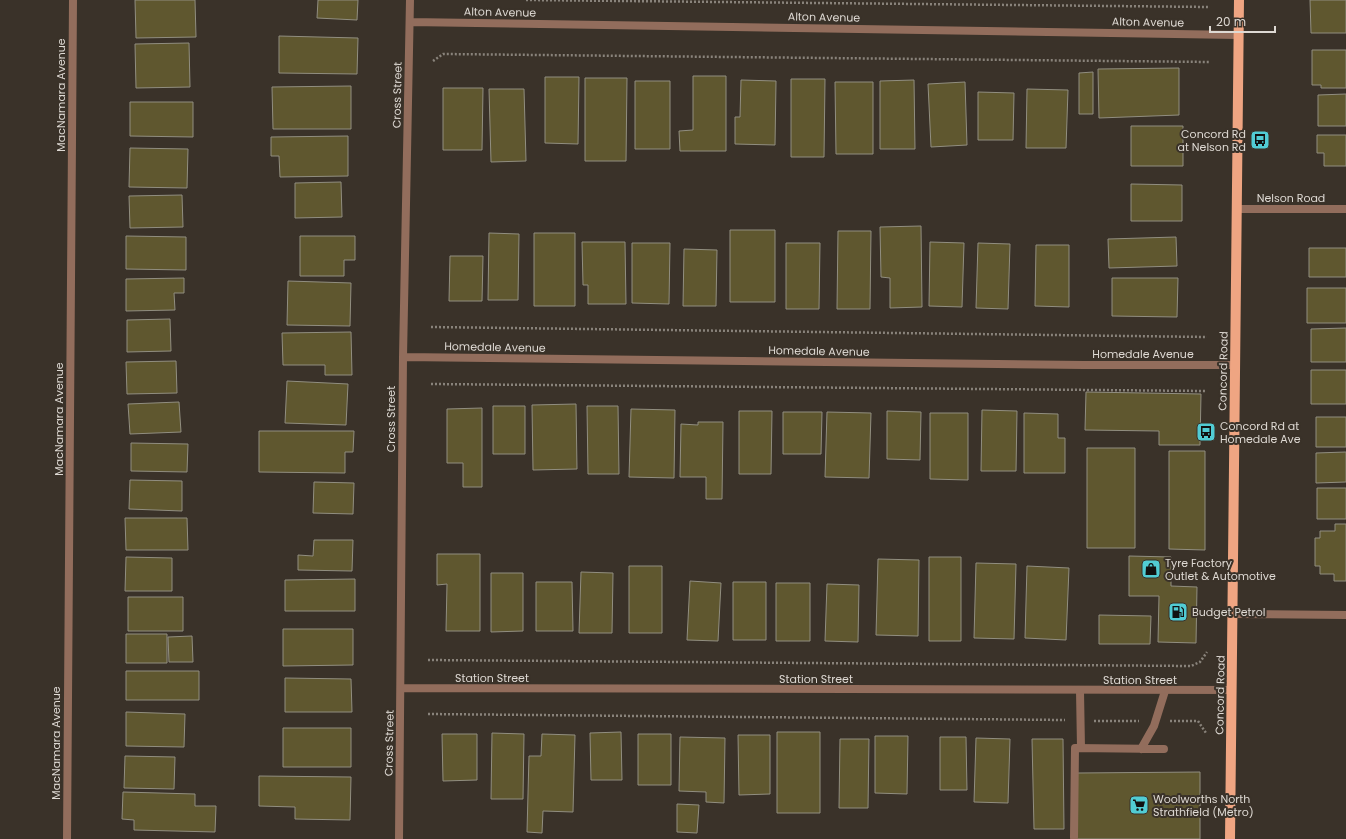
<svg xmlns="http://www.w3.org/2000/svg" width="1346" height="839" font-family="Poppins,sans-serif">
	<rect width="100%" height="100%" fill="#3a3229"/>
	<path fill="#5f572f" stroke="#918e80" d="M135,0H195L196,37L136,38Z
		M318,0H358L357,20L317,18Z
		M1310,0H1346V33H1311Z
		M279,36L358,38L357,74L279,73Z
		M189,43L190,87L136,88L135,44Z
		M1312,50H1346V88H1321V85H1312Z
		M1179,68V115L1099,118L1098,69Z
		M1093,72V114H1079V73Z
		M693,76H726V151H680L679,131L693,130Z
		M545,77H579L578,144L545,143Z
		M585,78H627L626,161H585Z
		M791,79H825L824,157H791Z
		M741,80L776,81L775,145L735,144V117H740Z
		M914,80L915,149H880V81Z
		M635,81H670V149H635Z
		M835,82H873V154H836Z
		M965,82L967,145L931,147L928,84Z
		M351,86V129H273L272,87Z
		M443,88H483L482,150H443Z
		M489,89H524L526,161L491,162Z
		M1027,89L1068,90L1066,148H1026Z
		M978,92L1014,93L1013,140H978Z
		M1346,94V126H1318V95Z
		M130,102H193V137L130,136Z
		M1131,126H1183V166H1131Z
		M1317,135H1346V166H1324V153H1317Z
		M348,136V176L280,177L279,156H271V137Z
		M130,148L188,149L187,188L129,187Z
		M341,182L342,217L295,218V183Z
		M1131,184L1182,185V221H1131Z
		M182,195L183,227L130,228L129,196Z
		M921,226L922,307L890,308V278L881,277L880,227Z
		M730,230H775V302H730Z
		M838,231H871L870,309H837Z
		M489,233L519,234L518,300H488Z
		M534,233H575V306H534Z
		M126,236L186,237V270L126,269Z
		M300,236H355V260H344V276H300Z
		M1176,237L1177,266L1109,268L1108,239Z
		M582,242H625L626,304H588V285H583Z
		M930,242L964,243L962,307L929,306Z
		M632,243H670L669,304L632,303Z
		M786,243H820L819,309H786Z
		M978,243L1010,244L1008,309L976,308Z
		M1036,245H1069V307L1035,306Z
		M1309,248H1346V277H1309Z
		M684,249L717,250L716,306H683Z
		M450,256H483L482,301H449Z
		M184,278V293H174L175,310L126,311V279Z
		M1112,278H1178L1177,317L1112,316Z
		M288,281L351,283L350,326L287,325Z
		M1307,288H1346V323H1307Z
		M170,319L171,351L127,352V320Z
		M1346,328V362H1311V329Z
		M351,332L352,375H325V365H283L282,333Z
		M176,361L177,393L127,394L126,362Z
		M1311,370H1346V404H1311Z
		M287,381L348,384L346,425L285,423Z
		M1086,392L1201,394L1200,445H1159V431L1085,430Z
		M179,402L181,432L130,434L128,404Z
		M576,404L577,469L533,470L532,405Z
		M493,406H525V454H493Z
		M587,406H618L619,474H588Z
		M482,408V487H463V463H447V409Z
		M631,409L675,410L674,478L629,477Z
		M982,410L1017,411L1016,471H981Z
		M739,411H772L771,474H739Z
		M887,411L921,412L920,460L887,459Z
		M783,412H822L821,454H783Z
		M827,412L871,413L869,478L825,477Z
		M930,413H968V480L930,479Z
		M1024,413L1058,414V438H1065V473H1024Z
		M1316,417H1346V447H1316Z
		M698,422H723L722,499H706V477H680L681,424L698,425Z
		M259,431H354L353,452H345V473L259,472Z
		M131,443L188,444L187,472L131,471Z
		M1087,448H1135V548H1087Z
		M1169,451H1205V550L1169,549Z
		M1346,452V482L1316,483V453Z
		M130,480L182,481V511L129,509Z
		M314,482L354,483L353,514L313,513Z
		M1317,488H1346V519H1317Z
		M125,518H187L188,550H126Z
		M1335,524H1346V581H1334V574H1320V566H1315V538H1320V531H1335Z
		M314,540H353L352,571L298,570V555L313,556Z
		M437,554H480V631H446L447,584L437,585Z
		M1129,556L1171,557V586L1197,587L1196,643L1158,642L1159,596H1129Z
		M126,557L172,558V591H125Z
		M929,557H961V641H929Z
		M878,559L919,560L918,636L876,635Z
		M976,563L1016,564L1014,639L974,638Z
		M629,566H662V633H629Z
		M1027,566L1069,568L1066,640L1025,638Z
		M581,572L613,573L612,633H579Z
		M491,573H523V631L491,632Z
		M355,579V611H285V580Z
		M690,581L721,583L718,641L687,640Z
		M536,582H572L573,631H536Z
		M733,582H766V640H733Z
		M776,583H810V641H776Z
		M827,584L859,585L858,642L825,641Z
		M128,597H183V631H128Z
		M1099,615L1151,616L1150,644H1099Z
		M283,629H353V665L283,666Z
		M126,634H167V663H126Z
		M192,636L193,662H169L168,637Z
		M126,671H199V700H126Z
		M285,678L351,679L352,712H285Z
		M126,712L185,714L184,747L126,746Z
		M283,728H351V767H283Z
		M621,732L622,780H591L590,733Z
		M777,732H820V813H777Z
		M492,733L524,734L523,799H491Z
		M442,734H477V780L443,781Z
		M542,734L575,735L573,812L543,811L542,833L527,832L529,756H541Z
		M638,734H671V785H638Z
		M738,735H770V794L739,795Z
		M875,736H908L907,794L875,793Z
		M680,737L725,738L724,803L706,802V792L679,791Z
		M940,737H966L967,790H940Z
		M976,738L1010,739L1008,803L974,802Z
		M840,739H869L868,808H839Z
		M1032,739H1063L1064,829H1034Z
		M125,756L175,757L174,789L124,788Z
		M1200,772V839H1071L1077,773Z
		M259,776L351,777L350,820L295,819V807L259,806Z
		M123,792L195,794V806H216L215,832L134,830V820L122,819Z
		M677,804L699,805L697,833L677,832Z"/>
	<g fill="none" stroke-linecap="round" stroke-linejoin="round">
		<path stroke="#89837b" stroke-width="2.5" stroke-dasharray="2 2" stroke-linecap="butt" d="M526,0L1210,7
			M433,61L443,54L1210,62
			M431,327L1207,337
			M431,384L1206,391
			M428,660L1191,666L1200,662L1207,652
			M428,714L1065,720
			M1094,721H1139
			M1170,721H1198L1206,733"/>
		<path stroke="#926d5c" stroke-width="8" d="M1080,691L1081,748
			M1141,749L1154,726L1165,691
			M1074,837L1075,748L1164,749"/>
		<path stroke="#926d5c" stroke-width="8" d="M410,22L1238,35
			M1236,209H1346
			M403,357L1084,365H1235
			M1232,614L1346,615
			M401,688L1232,690
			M67,839L73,0
			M399,839L403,357L410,0"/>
		<path stroke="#efa582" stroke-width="10" d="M1230,839L1239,0"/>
	</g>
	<defs>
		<symbol id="bus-square" viewBox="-11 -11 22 22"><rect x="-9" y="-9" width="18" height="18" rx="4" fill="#51ccd4" stroke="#3a3229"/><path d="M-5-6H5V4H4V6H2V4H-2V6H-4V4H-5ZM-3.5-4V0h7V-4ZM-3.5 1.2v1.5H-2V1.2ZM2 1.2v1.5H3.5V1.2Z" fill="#111"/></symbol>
		<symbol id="shop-square" viewBox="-11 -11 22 22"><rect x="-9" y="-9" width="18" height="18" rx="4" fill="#51ccd4" stroke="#3a3229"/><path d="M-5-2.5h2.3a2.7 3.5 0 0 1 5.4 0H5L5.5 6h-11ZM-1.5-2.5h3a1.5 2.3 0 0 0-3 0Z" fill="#111"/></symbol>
		<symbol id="fuel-square" viewBox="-11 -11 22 22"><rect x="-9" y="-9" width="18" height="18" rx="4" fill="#51ccd4" stroke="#3a3229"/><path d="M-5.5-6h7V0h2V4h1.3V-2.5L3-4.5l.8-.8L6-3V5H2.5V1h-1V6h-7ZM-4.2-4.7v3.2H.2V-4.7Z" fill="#111"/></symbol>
		<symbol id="supermarket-square" viewBox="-11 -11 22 22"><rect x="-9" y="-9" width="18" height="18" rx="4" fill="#51ccd4" stroke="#3a3229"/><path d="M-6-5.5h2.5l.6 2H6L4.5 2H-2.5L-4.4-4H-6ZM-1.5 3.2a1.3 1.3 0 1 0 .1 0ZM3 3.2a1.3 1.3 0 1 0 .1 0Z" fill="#111"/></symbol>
	</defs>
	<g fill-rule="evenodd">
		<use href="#bus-square" x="1249" y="129" width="22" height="22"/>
		<use href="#bus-square" x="1195" y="421" width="22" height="22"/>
		<use href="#shop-square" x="1140" y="558" width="22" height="22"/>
		<use href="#fuel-square" x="1167" y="601" width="22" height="22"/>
		<use href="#supermarket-square" x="1128" y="794" width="22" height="22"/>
	</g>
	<g text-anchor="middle" stroke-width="4" stroke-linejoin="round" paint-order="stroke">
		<g font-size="11" fill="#ded9d3" stroke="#3a3229">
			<text transform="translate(500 12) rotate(1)" y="4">Alton Avenue</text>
			<text transform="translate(824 17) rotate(1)" y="4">Alton Avenue</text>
			<text transform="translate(1148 22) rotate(1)" y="4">Alton Avenue</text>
			<text transform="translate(61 95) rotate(-90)" y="4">MacNamara Avenue</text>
			<text transform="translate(397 95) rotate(-89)" y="4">Cross Street</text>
			<text x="1291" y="202">Nelson Road</text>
			<text transform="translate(495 347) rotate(1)" y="4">Homedale Avenue</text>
			<text transform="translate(819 351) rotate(1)" y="4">Homedale Avenue</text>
			<text x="1143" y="358">Homedale Avenue</text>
			<text transform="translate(1223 371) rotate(-89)" y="4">Concord Road</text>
			<text transform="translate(59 419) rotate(-90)" y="4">MacNamara Avenue</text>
			<text transform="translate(391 419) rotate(-90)" y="4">Cross Street</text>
			<text x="492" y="682">Station Street</text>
			<text x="816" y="683">Station Street</text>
			<text x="1140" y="684">Station Street</text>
			<text transform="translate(1220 695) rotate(-89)" y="4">Concord Road</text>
			<text transform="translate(56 743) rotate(-90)" y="4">MacNamara Avenue</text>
			<text transform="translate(389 743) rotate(-89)" y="4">Cross Street</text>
		</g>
		<g font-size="11" fill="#ded9d3" stroke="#3a3229" text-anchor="start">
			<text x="1246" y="138" text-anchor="end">Concord Rd<tspan x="1246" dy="13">at Nelson Rd</tspan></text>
			<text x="1220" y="430">Concord Rd at<tspan x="1220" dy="13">Homedale Ave</tspan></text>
			<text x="1165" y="567">Tyre Factory<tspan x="1165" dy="13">Outlet &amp; Automotive</tspan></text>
			<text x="1192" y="616">Budget Petrol</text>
			<text x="1153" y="803">Woolworths North<tspan x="1153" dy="13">Strathfield (Metro)</tspan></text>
		</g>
	</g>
	<path d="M1210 26v6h65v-6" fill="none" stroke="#ded9d3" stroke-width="2"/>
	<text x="1216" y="26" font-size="12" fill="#ded9d3" stroke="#3a3229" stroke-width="3" paint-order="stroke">20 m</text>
</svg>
